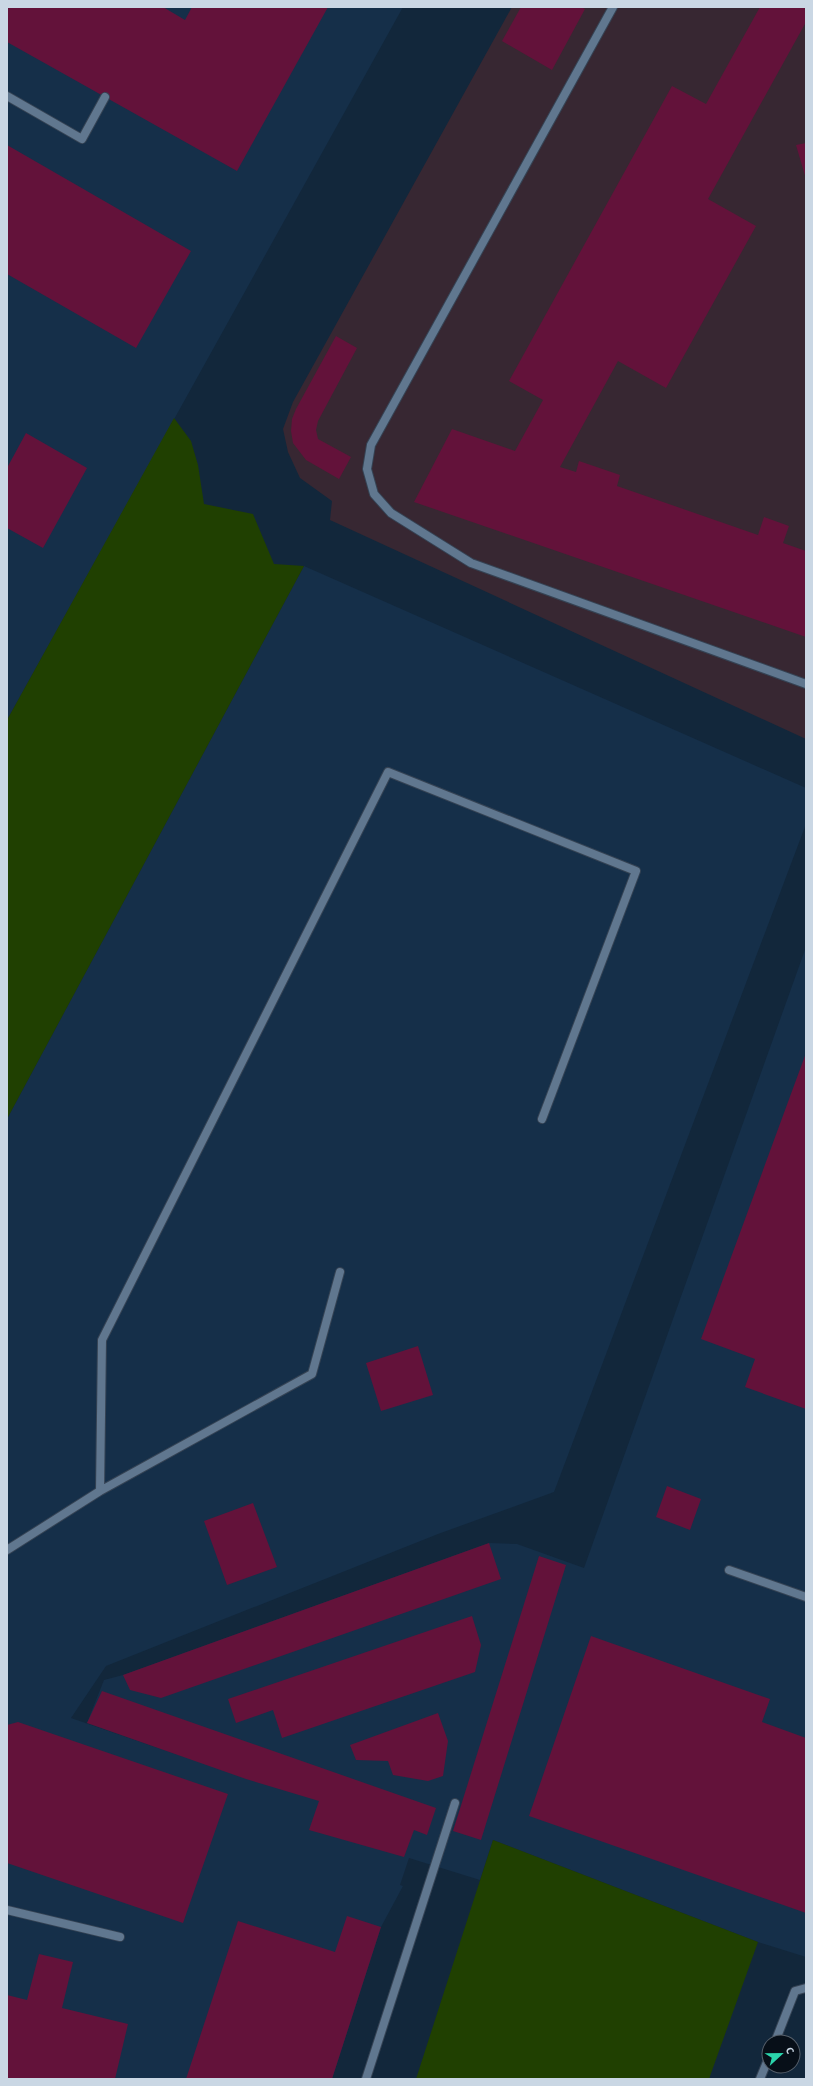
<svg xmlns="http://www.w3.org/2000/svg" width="813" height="2086" font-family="'Alegreya Sans',sans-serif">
	<rect width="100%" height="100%" fill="#12273b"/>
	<path fill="#152f49" d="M7,7H403L7,720Z
		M304,566L806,788V824L554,1492L438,1534L106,1666L71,1718L184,1757L87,1723L104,1680L123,1675L489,1543L517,1544L584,1568L806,947V1957L758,1942L493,1840L480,1880L409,1858L400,1885L403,1886L381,1927L332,2079H7V1119Z"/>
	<path fill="#372732" d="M512,7H806V739L330,520L332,501L300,478L288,452L283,429L293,402Z"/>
	<path fill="#204001" d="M174,418L191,441L198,465L204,504L253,514L274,564L304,566L7,1119V720Z
		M493,1840L758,1942L709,2079H416Z"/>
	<path fill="#63123a" d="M7,7H163L185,20L192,7H328L237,171L7,42Z
		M521,7H581L585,9L552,70L502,41Z
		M760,7H806V22L708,199L756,226L666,388L618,361L560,467L576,472L579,461L620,475L617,486L758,535L764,517L789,526L783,543L806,551V637L414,502L452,429L515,451L543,400L509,381L672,86L706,104Z
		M806,143V179L796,145Z
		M7,145L191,251L136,348L7,274Z
		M336,336L357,348L318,421L316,430L318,439L351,457L339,479L306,460L293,443L291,431L292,419L296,409Z
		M26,433L87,468L43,548L7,528V468Z
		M806,1053V1409L745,1387L755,1359L701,1339Z
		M418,1346L433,1395L381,1411L366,1363Z
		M667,1486L701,1499L690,1530L656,1517Z
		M253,1503L277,1567L227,1585L204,1521Z
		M489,1543L501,1579L161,1698L130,1690L123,1675Z
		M539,1556L566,1565L481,1840L453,1831Z
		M472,1616L481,1645L475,1672L282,1738L273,1710L236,1723L228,1699Z
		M591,1636L770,1699L762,1722L806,1738V1913L529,1816Z
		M102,1691L436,1808L427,1835L414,1830L404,1857L309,1830L319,1801L246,1779L87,1723Z
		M438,1713L448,1741L443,1776L428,1781L393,1775L388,1761L356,1760L350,1745Z
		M18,1722L228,1794L183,1923L7,1863V1725Z
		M347,1916L381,1927L332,2079H186L238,1921L335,1952Z
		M39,1954L73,1962L62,2008L128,2024L115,2079H7V1995L27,2000Z"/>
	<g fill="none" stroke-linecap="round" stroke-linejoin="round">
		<defs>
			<path id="lane" d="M613,7L371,445L367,469L374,494L391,513L471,563L806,684
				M7,96L82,139L105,97
				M100,1491L312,1374L340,1272
				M7,1550L100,1491L102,1340L388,772L636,871L542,1119
				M729,1570L806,1597
				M7,1910L120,1937
				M775,2042L795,1991L806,1988
				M366,2079L455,1803
				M760,2079L769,2057"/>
		</defs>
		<use href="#lane" stroke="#354354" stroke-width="10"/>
		<use href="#lane" stroke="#60778f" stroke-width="8"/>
	</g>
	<rect width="813" height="2086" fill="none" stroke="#cad7e4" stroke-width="16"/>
	<g transform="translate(781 2054) rotate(68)"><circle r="19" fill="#070f18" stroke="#555f6a"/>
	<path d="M0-3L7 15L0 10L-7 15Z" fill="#2bd5ac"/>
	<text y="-6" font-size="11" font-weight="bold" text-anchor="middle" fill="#cad7e4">С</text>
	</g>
</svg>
